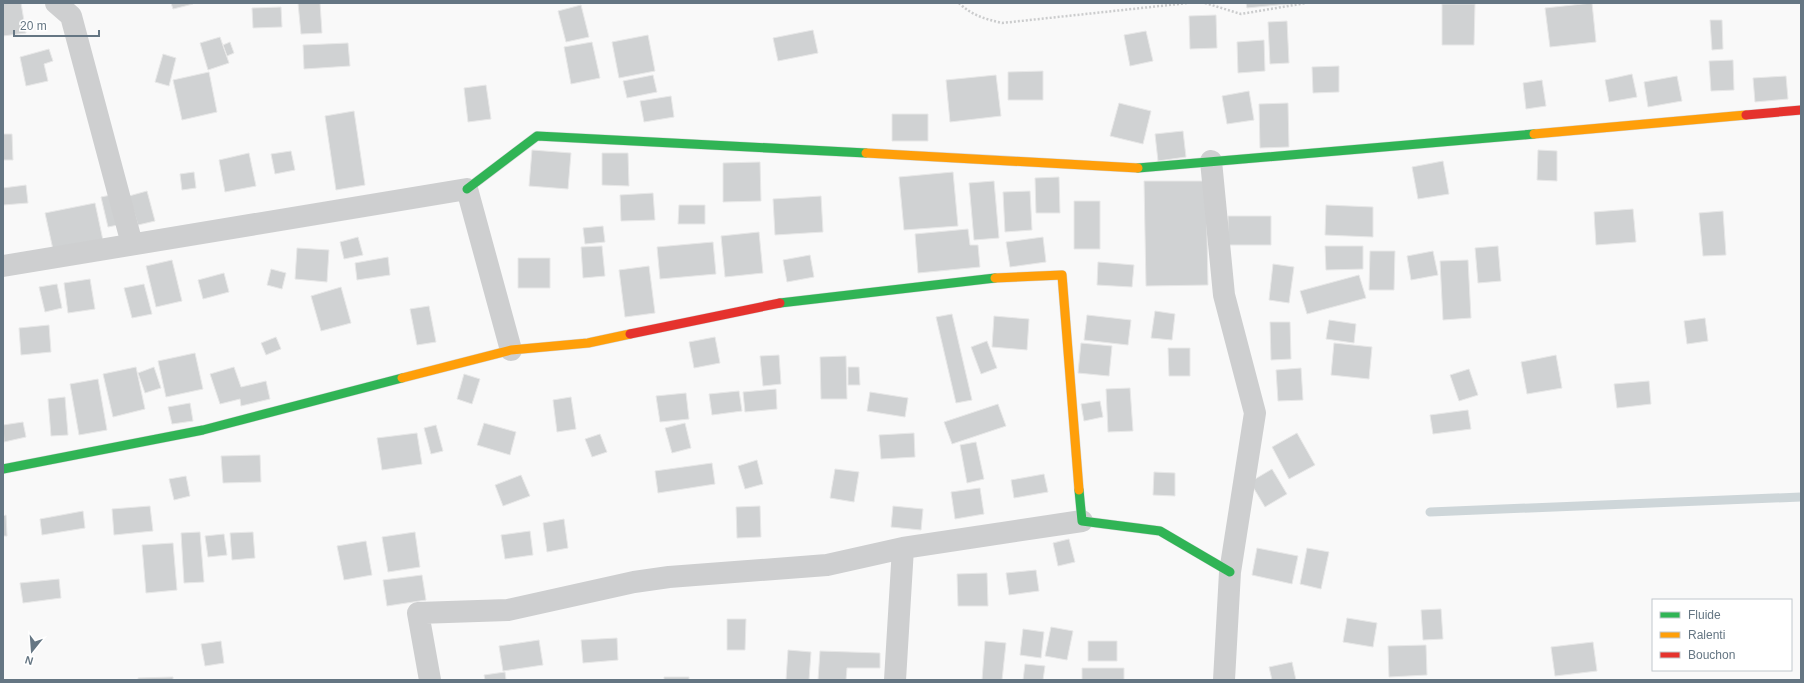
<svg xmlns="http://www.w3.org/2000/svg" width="1804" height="683" font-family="Arial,sans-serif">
	<rect width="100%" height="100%" fill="#f9f9f9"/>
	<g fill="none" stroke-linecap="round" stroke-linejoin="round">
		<path stroke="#ced6d9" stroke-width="9" d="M1430,512L1801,497"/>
	</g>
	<path fill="#d0d2d3" stroke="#e8e8e8" d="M3,3H21L26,33L3,36Z
		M171,3H193V4L173,9Z
		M298,3H320L322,33L301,34Z
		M1246,3H1299L1247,8Z
		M1592,3L1596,42L1550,47L1545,8Z
		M1442,4H1475L1474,45H1442Z
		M581,5L589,37L566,42L558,11Z
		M281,7L282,27L253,28L252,8Z
		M1216,15L1217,48L1190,49L1189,16Z
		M1710,20H1722L1723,49L1712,50Z
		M1287,21L1289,63L1270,64L1268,22Z
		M813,30L818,53L778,61L773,38Z
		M1146,31L1153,61L1130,66L1124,35Z
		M648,35L655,71L619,78L612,42Z
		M220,37L229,63L208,70L200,43Z
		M1264,40L1265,71L1238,73L1237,42Z
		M230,42L234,53L227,56L223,45Z
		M592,42L600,78L571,84L564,47Z
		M348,43L350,66L304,69L303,45Z
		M49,49L53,61L44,64L48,81L26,86L20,57Z
		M163,54L176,58L169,86L155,82Z
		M1733,60L1734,90L1711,91L1709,61Z
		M1339,66V92L1313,93L1312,67Z
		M1043,71V100H1008V72Z
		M209,72L217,112L182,120L173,80Z
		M1632,74L1637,97L1609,102L1605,80Z
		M653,75L657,92L627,98L623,81Z
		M996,75L1001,116L950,122L946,80Z
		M1677,76L1682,101L1648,107L1644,82Z
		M1786,76L1788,99L1755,102L1753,78Z
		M1542,80L1546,106L1526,109L1523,83Z
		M486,85L491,119L468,122L464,88Z
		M1249,91L1254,120L1227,124L1222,96Z
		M671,96L674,117L644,122L640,101Z
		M1119,103L1151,111L1143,144L1110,136Z
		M1288,103L1289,147L1260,148L1259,104Z
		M354,111L365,185L336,190L325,116Z
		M892,114H928V141H892Z
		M1183,131L1186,157L1158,161L1155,134Z
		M3,134H12L13,160H3Z
		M532,150L571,153L568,189L529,186Z
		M1538,150L1557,151V181L1537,180Z
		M291,151L295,170L275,174L271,154Z
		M249,153L256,186L225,192L219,160Z
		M602,153H628L629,186L602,185Z
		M1443,161L1449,194L1418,199L1412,167Z
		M760,162L761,201L723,202V163Z
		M194,172L196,188L182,190L180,174Z
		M953,172L958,226L904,230L899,177Z
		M1059,177L1060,213H1036L1035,178Z
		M994,181L999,238L974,240L969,183Z
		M1144,181H1206L1208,285L1146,286Z
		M26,185L28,203L3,205V188Z
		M147,191L155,221L138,225L129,196Z
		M1030,191L1032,230L1005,232L1003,192Z
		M653,193L655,220L621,221L620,195Z
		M116,194L123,224L108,227L101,197Z
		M821,196L823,232L775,235L773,199Z
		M1074,201H1100V249H1074Z
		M95,203L104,245L54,254L45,213Z
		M679,205H705V224H678Z
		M1326,205L1373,207V237L1325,235Z
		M1633,209L1636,242L1596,245L1594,212Z
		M1723,211L1726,255L1703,256L1699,213Z
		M1228,216H1271V245H1228Z
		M603,226L605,242L585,244L583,228Z
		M968,229L970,245H978L980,267L918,273L915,234Z
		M759,232L763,273L725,277L721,236Z
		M358,237L363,255L344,259L340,242Z
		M1043,237L1046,262L1010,267L1006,242Z
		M713,242L716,274L660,279L657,247Z
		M602,246L605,276L583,278L581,247Z
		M1325,246H1363V269L1326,270Z
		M1498,246L1501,281L1478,283L1475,248Z
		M297,248L329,250L327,282L295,279Z
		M1370,251H1395L1394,290H1369Z
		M1433,251L1438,275L1411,280L1407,256Z
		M810,255L814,277L787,282L783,260Z
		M388,257L390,275L357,280L355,263Z
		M518,258H550V288H518Z
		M172,260L182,301L156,307L146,266Z
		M1468,260L1471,318L1443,320L1440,261Z
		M1098,262L1134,265L1132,287L1097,285Z
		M1273,264L1294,267L1289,303L1269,300Z
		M649,266L655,313L625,317L619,270Z
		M271,269L286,273L282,289L267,285Z
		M224,273L229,292L203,299L198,280Z
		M1359,275L1366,298L1307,314L1300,291Z
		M90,279L95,309L68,313L64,283Z
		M57,284L62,308L45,312L39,287Z
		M144,284L152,314L132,318L124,288Z
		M341,287L351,323L321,331L311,296Z
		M429,306L436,342L417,345L410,309Z
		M1155,311L1175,314L1172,340L1151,338Z
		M952,314L972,400L956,403L936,317Z
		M1087,315L1131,320L1128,345L1084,340Z
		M994,316L1029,319L1027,350L992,347Z
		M1705,318L1708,341L1687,344L1684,321Z
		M1329,320L1356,324L1354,343L1326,339Z
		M1270,322H1290L1291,359L1271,360Z
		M49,325L51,352L21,355L19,328Z
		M276,337L281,349L266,355L261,343Z
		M715,337L720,363L694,368L689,342Z
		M987,341L997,368L981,374L971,347Z
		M1081,343L1112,346L1109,376L1078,373Z
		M1334,343L1372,347L1369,379L1331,375Z
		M1168,348H1190V376H1169Z
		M195,353L203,389L166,397L158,361Z
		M779,355L781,384L763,386L760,356Z
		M1556,355L1562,388L1527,394L1521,362Z
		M846,356L847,399H821L820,357Z
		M136,367L145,409L113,417L103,374Z
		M154,367L161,388L145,393L138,373Z
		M234,367L241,387L266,381L270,399L241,406L240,399L220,404L210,374Z
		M848,367H859L860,385H848Z
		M1301,368L1303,400L1278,401L1276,370Z
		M1469,369L1478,395L1459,401L1450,375Z
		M464,374L480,379L472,404L457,399Z
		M98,379L107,430L79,435L70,384Z
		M1649,381L1651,404L1617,408L1614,384Z
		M1130,388L1133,431L1108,432L1106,389Z
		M776,389L777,409L745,412L743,392Z
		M739,391L742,411L712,415L709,394Z
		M870,392L908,398L905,417L867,411Z
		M686,393L689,419L660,422L656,396Z
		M65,397L68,435L51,436L48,399Z
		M571,397L576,429L557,432L553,400Z
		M1100,401L1103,417L1084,421L1081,404Z
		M190,403L193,421L172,424L168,407Z
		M998,404L1006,426L952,444L944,422Z
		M1468,410L1471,429L1433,434L1430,415Z
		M23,422L26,437L4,442L3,425Z
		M484,423L516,432L510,455L477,445Z
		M685,423L691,448L672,453L665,428Z
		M436,425L443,451L431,454L424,428Z
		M417,433L422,464L382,470L377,438Z
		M914,433L915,457L881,459L879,435Z
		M1297,433L1315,465L1289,479L1272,447Z
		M600,434L607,452L592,457L585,439Z
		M976,442L984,479L967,483L960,445Z
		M260,455L261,482L223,483L221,456Z
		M757,460L763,484L745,489L738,466Z
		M712,463L715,484L658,493L655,471Z
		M835,469L859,472L854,502L830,498Z
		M1272,469L1287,494L1265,507L1250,482Z
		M1154,472L1175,473V496L1153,495Z
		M1044,474L1048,492L1014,498L1011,480Z
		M521,475L530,496L503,506L495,485Z
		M186,476L190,496L174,500L169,479Z
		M980,488L984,514L955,519L951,492Z
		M150,506L153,531L114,535L112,509Z
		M760,506L761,537L737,538L736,507Z
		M893,506L923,509L921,530L891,527Z
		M83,511L85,528L42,535L40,519Z
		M6,515L7,536H3V516Z
		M564,519L568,548L547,552L543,523Z
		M530,531L533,555L505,559L501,535Z
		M200,532L204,582L184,583L181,533Z
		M253,532L255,558L232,560L230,533Z
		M415,532L420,567L388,572L382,537Z
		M224,534L227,555L208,557L205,536Z
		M1069,539L1075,562L1058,566L1053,543Z
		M366,541L372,575L344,580L337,546Z
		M173,543L177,590L146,593L142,545Z
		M1257,548L1298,556L1292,584L1252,575Z
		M1307,548L1329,552L1321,589L1300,584Z
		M1036,570L1039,591L1009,595L1006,573Z
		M987,573L988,606H958L957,574Z
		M422,575L426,600L387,606L383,580Z
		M59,579L61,598L23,603L20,583Z
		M1441,609L1443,639L1423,640L1421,610Z
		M1347,618L1377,623L1373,647L1343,642Z
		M727,619H746L745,650H727Z
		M1051,627L1073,631L1067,660L1045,656Z
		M1023,629L1044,632L1041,658L1020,655Z
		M617,638L618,660L583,663L581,640Z
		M539,640L543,665L503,671L499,646Z
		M221,641L224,663L205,666L201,644Z
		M985,641L1006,643L1002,680H982Z
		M1088,641H1117V661H1088Z
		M1593,642L1597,671L1555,676L1551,647Z
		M1426,645L1427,675L1389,677L1388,646Z
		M788,650L811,652L809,680H786Z
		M820,651L880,653V668H847L846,680H818Z
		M1292,662L1296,680H1272L1269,667Z
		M1025,664L1045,666L1043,680H1023Z
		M1082,668H1124V680H1082Z
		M505,672L506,680H485L484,675Z
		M173,677V680H138V678Z
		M664,677H689V680H664Z"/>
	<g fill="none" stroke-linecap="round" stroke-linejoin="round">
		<defs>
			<path id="fast" d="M1138,168L1534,134
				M467,189L537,136L866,153
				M780,303L995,278
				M3,469L203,430L402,378
				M1079,490L1082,521L1160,531L1230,572"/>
			<path id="slow" d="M1534,134L1746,115
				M866,153L1138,168
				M995,278L1062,275L1079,490
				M402,378L511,350L588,343L630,334"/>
			<path id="jam" d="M1746,115L1801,110
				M630,334L780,303"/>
		</defs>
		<use href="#fast" stroke="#d5d6d7" stroke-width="10"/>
		<use href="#slow" stroke="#d5d6d7" stroke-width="10"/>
		<use href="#jam" stroke="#d5d6d7" stroke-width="10"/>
		<path stroke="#cbcccd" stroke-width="2.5" stroke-dasharray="2 2" stroke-linecap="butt" d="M959,3C971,15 985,19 1002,23L1188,3
			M1205,3L1241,14L1306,3"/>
		<path stroke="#cecfd0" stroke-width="22" d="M56,3L71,16L132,244
			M1211,161L1224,295L1255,413L1230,572L1224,680
			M3,266L467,189L511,350
			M430,680L418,613L508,610L634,582L669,577L827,565L903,548L1082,521
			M895,680L903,548"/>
		<use href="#fast" stroke="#30b455" stroke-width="9"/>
		<use href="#slow" stroke="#ff9f0a" stroke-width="9"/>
		<use href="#jam" stroke="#e5322d" stroke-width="9"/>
	</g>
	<rect width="1804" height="683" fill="none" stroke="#657683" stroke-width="8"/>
	<rect x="1652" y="599" width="140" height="72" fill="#ffffff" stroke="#c1c8cd"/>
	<rect x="1660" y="612" width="20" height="6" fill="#30b455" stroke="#c1c8cd"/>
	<text x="1688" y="619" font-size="12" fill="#657683">Fluide</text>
	<rect x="1660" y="632" width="20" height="6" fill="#ff9f0a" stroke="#c1c8cd"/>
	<text x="1688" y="639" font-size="12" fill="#657683">Ralenti</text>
	<rect x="1660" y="652" width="20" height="6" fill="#e5322d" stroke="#c1c8cd"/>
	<text x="1688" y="659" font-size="12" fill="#657683">Bouchon</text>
	<g transform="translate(32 651) rotate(197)" stroke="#ffffff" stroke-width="3" paint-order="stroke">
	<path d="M0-3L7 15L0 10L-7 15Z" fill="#657683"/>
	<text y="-6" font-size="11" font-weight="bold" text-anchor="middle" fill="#657683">N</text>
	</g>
	<path d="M14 30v6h85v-6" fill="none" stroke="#657683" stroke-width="2"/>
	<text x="20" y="30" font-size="12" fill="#657683" stroke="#ffffff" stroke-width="3" paint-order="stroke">20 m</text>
</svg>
